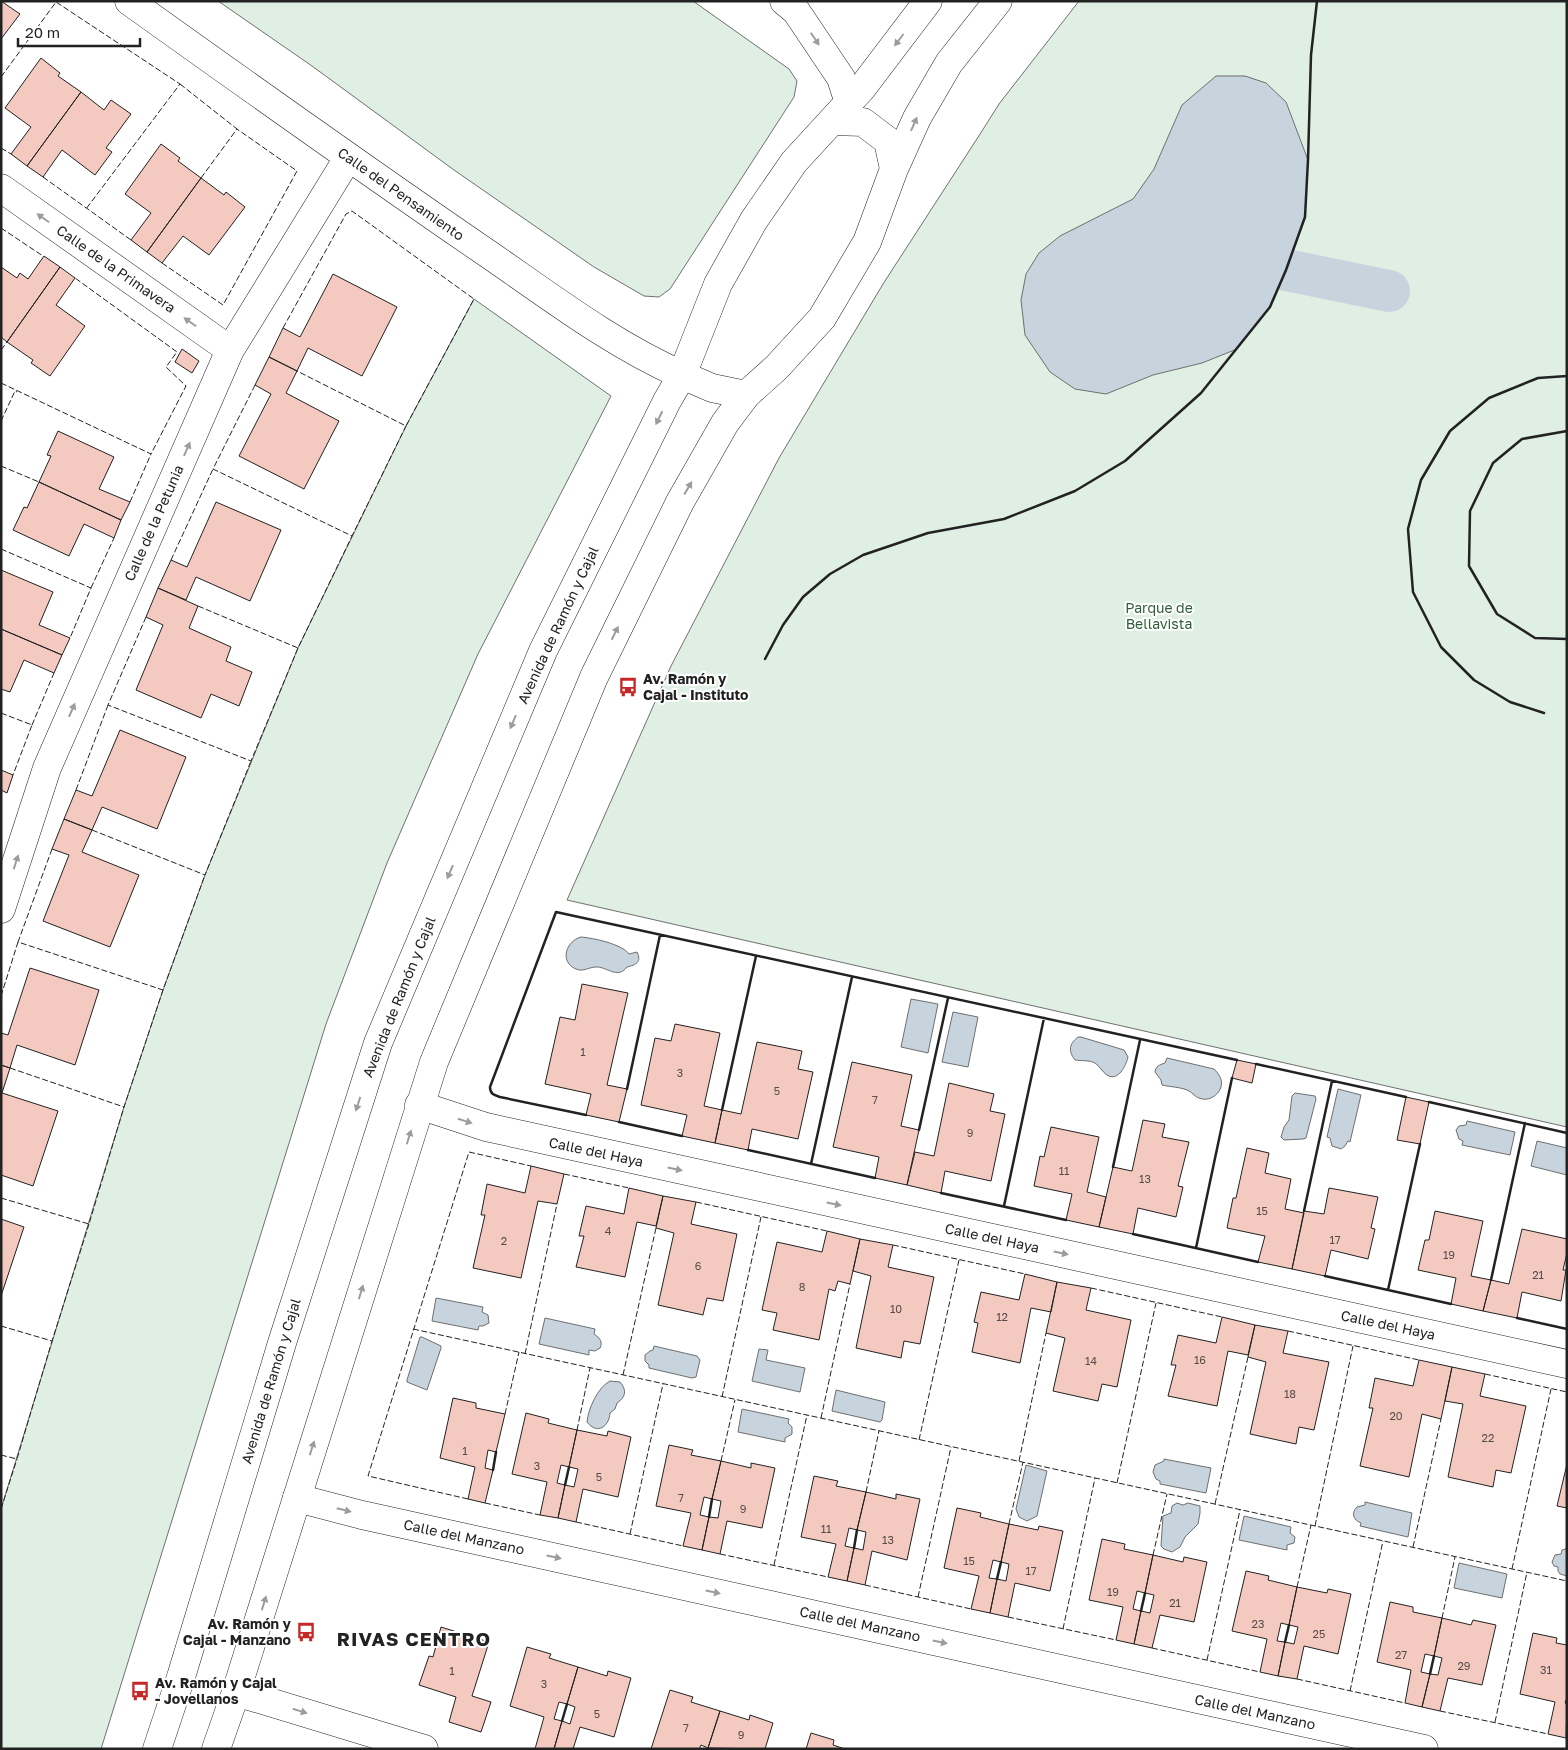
<svg xmlns="http://www.w3.org/2000/svg" width="1568" height="1750" font-family="'Golos Text',sans-serif">
	<rect width="100%" height="100%" fill="#fff"/>
	<path fill="#e0efe3" stroke="#6f6f6f" d="M218,1H693L789,69L797,81L794,97L670,289L659,297L644,296L594,267L454,170L312,66Z
		M1079,1H1567V1127L567,900L671,666L779,458L883,284L982,131L999,104Z
		M474,299L611,396L478,654L387,863L326,1024L101,1749H1V1509L124,1107L163,990L205,875L298,648L406,426Z"/>
	<path fill="#c7d3dd" stroke="#6f6f6f" d="M1216,76H1245L1266,83L1286,102L1308,160L1305,217L1286,270L1270,307L1237,349L1202,363L1153,375L1106,394L1075,389L1050,372L1025,335L1021,300L1026,274L1039,253L1060,236L1133,199L1154,169L1182,105Z
		M581,937C593,938 622,944 629,954L637,952C642,962 636,965 627,967C617,980 607,966 595,967C587,968 583,972 576,969C559,962 566,941 581,937Z
		M911,999L938,1004L928,1053L901,1047Z
		M953,1012L978,1017L968,1067L942,1062Z
		M1078,1037H1081L1124,1050L1128,1057C1126,1066 1118,1082 1107,1075C1102,1072 1100,1066 1095,1063C1089,1060 1082,1061 1075,1060C1068,1051 1069,1044 1078,1037Z
		M1167,1058L1214,1069C1219,1074 1223,1080 1221,1087C1218,1096 1208,1102 1199,1098C1195,1097 1193,1093 1189,1091C1182,1087 1170,1087 1162,1085L1161,1080L1155,1072C1156,1066 1159,1065 1165,1063Z
		M1338,1089L1361,1095L1350,1142L1348,1141L1345,1146L1341,1149L1332,1146L1330,1138L1327,1137Z
		M1295,1093L1315,1096L1316,1099L1306,1138L1303,1139L1284,1140L1281,1137L1284,1127L1289,1120L1292,1096Z
		M1467,1121L1515,1132L1510,1155L1462,1145L1463,1141L1459,1139L1456,1130L1459,1126L1466,1125Z
		M1537,1141L1567,1148V1175L1531,1166Z
		M436,1298L483,1307L482,1312L488,1315L489,1323L483,1326H479L478,1330L432,1321Z
		M545,1318L595,1329L594,1334C600,1338 603,1342 600,1348L595,1351L589,1350V1355L539,1344Z
		M420,1337H422L441,1346V1348L427,1390L407,1382V1380Z
		M654,1346L697,1356L700,1360L696,1377L692,1378L649,1368V1365L645,1361V1355L650,1351L653,1350Z
		M759,1349L768,1350L766,1360L805,1368L800,1392L752,1381Z
		M610,1381L620,1382C627,1390 626,1397 617,1403L615,1409L610,1413C609,1427 597,1435 587,1422C588,1409 598,1387 610,1381Z
		M836,1390L885,1402L882,1420L880,1422L832,1411Z
		M742,1409L789,1419L788,1423L792,1427V1434L785,1438V1442L738,1432Z
		M1164,1459L1211,1468L1206,1493L1160,1484V1481L1156,1479L1153,1472L1155,1465L1164,1461Z
		M1026,1465L1047,1471L1037,1516L1027,1521L1019,1517L1016,1509Z
		M1365,1502L1412,1513L1408,1537L1360,1526L1361,1523C1353,1520 1351,1513 1357,1507L1365,1505Z
		M1177,1503L1183,1505L1188,1503L1200,1506V1513L1198,1524L1185,1537L1180,1547L1172,1552L1164,1549L1161,1546L1163,1516L1171,1513L1172,1506Z
		M1244,1516L1291,1527L1290,1533L1295,1537L1294,1543L1287,1545V1550L1239,1540Z
		M1565,1549H1567V1576L1560,1574L1558,1571V1567L1554,1566L1552,1562L1555,1555L1561,1554L1562,1550Z
		M1459,1563L1507,1574L1502,1598L1454,1588Z"/>
	<g fill="none" stroke-linecap="round" stroke-linejoin="round">
		<path stroke="#c7d3dd" stroke-width="42" d="M1286,270L1389,291"/>
	</g>
	<path fill="#f3c9c0" stroke="#222" d="M1,1L20,14L1,39Z
		M41,58L60,73L58,76L81,92L27,166L11,154L31,127L5,108Z
		M81,92L104,110L111,100L131,114L106,148L112,152L95,175L62,150L43,177L27,166Z
		M161,144L180,158L178,161L201,178L147,252L131,240L151,213L125,194Z
		M201,178L224,195L226,192L245,207L209,255L183,236L162,263L147,252Z
		M44,256L60,267L7,342L1,337V267L17,278L20,273L28,279Z
		M60,267L75,278L56,305L85,326L50,376L31,363L33,360L7,342Z
		M333,274L397,307L362,376L308,348L297,371L269,357L283,328L300,337Z
		M182,349L199,361L192,373L175,362Z
		M269,357L297,371L286,393L339,421L304,489L239,456L271,394L255,385Z
		M58,431L114,457L99,489L130,502L121,520L39,482L51,456L47,455Z
		M39,482L121,520L114,538L84,524L69,556L13,530L24,507L27,508Z
		M216,502L281,530L250,601L196,577L186,600L158,588L171,560L187,567Z
		M1,570L53,592L39,625L70,638L62,655L1,629Z
		M158,588L198,606L189,628L231,647L226,661L252,672L239,706L211,694L201,718L136,690L163,625L146,617Z
		M1,629L62,655L54,673L24,660L10,692L1,689Z
		M120,730L186,757L157,829L102,807L92,830L64,819L76,790L92,796Z
		M1,770L13,775L7,793L1,790Z
		M64,819L92,830L82,852L139,875L110,947L43,921L69,855L52,849Z
		M30,968L99,990L75,1065L17,1045L10,1068L1,1065V1033L8,1035Z
		M582,984L628,993L607,1085L627,1089L619,1122L586,1115L591,1094L545,1084L560,1017L575,1020Z
		M675,1024L720,1033L704,1106L722,1110L715,1143L682,1136L687,1115L641,1105L655,1038L671,1041Z
		M757,1042L802,1051L798,1069L813,1072L798,1139L752,1129L748,1150L715,1143L722,1110L741,1114Z
		M1237,1060L1256,1064L1252,1083L1232,1078Z
		M852,1062L912,1075L901,1126L919,1130L907,1185L875,1178L879,1157L833,1147Z
		M1,1065L10,1068L2,1093L58,1111L33,1186L1,1175Z
		M949,1083L994,1094L990,1111L1005,1114L991,1181L945,1171L941,1193L907,1185L915,1152L934,1156Z
		M1406,1097L1429,1102L1420,1144L1397,1140Z
		M1143,1120L1165,1124L1162,1137L1189,1142L1178,1186L1183,1187L1176,1217L1138,1208L1133,1234L1099,1227L1113,1167L1132,1171Z
		M1051,1127L1099,1137L1087,1192L1106,1197L1099,1227L1066,1220L1072,1194L1034,1186L1040,1156L1044,1157Z
		M1247,1148L1269,1153L1265,1173L1291,1179L1285,1209L1304,1213L1292,1269L1258,1262L1265,1236L1227,1228L1233,1198H1236Z
		M531,1166L564,1174L557,1204L538,1201L521,1278L473,1268L485,1215H481L487,1184L525,1193Z
		M629,1188L663,1196L656,1226L637,1222L625,1277L576,1267L584,1236H579L586,1206L624,1214Z
		M1329,1188L1378,1197L1371,1228L1375,1229L1368,1259L1331,1250L1325,1276L1292,1269L1304,1211L1324,1214Z
		M663,1196L696,1202L691,1224L737,1234L723,1301L707,1298L703,1315L658,1305L674,1233L656,1228Z
		M1435,1211L1483,1221L1471,1276L1491,1280L1483,1311L1451,1304L1456,1278L1418,1270L1425,1240H1429Z
		M1,1219L24,1227L1,1296Z
		M1522,1229L1567,1239V1253L1563,1270H1566L1561,1301L1522,1292L1517,1318L1483,1311L1491,1280L1509,1284Z
		M827,1231L860,1239L850,1284L838,1281L835,1291L829,1289L819,1340L773,1330L777,1313L762,1310L777,1242L822,1252Z
		M860,1239L893,1245L888,1267L934,1277L920,1344L904,1341L901,1358L856,1348L871,1276L853,1271Z
		M1025,1274L1057,1282L1051,1312L1031,1308L1020,1363L972,1352L978,1323L974,1322L981,1292L1019,1300Z
		M1057,1282L1091,1288L1086,1310L1131,1320L1117,1387L1102,1384L1098,1401L1053,1391L1065,1338L1046,1333Z
		M1222,1317L1255,1325L1248,1355L1228,1351L1217,1406L1168,1396L1176,1365H1171L1178,1335L1216,1343Z
		M1255,1325L1288,1331L1283,1353L1329,1362L1314,1430L1299,1427L1296,1444L1250,1434L1266,1362L1248,1357Z
		M1419,1360L1452,1367L1441,1419L1422,1414L1409,1477L1360,1466L1373,1408H1369L1375,1378L1413,1386Z
		M1452,1367L1485,1374L1480,1396L1526,1406L1511,1473L1496,1470L1493,1487L1448,1477L1463,1404L1445,1401Z
		M453,1398L476,1403V1408L505,1414L496,1452L488,1450L485,1468L493,1470L485,1503L468,1499L475,1467L440,1458Z
		M526,1413L549,1419L548,1423L577,1430L569,1467L561,1465L557,1483L565,1485L558,1518L540,1515L547,1482L512,1474Z
		M577,1430L607,1436L608,1431L631,1437L618,1497L583,1489L576,1522L558,1518L565,1485L574,1487L578,1469L569,1467Z
		M669,1445L693,1450L691,1455L721,1461L712,1499L704,1497L700,1515L709,1517L702,1550L683,1546L691,1513L656,1506Z
		M721,1461L751,1468V1463L775,1468L762,1528L727,1521L720,1554L702,1550L709,1517L718,1518L721,1501L712,1499Z
		M1567,1464V1508L1557,1506Z
		M814,1476L838,1481L836,1486L866,1492L857,1530L849,1528L845,1546L854,1548L847,1581L828,1577L836,1544L801,1537Z
		M866,1492L896,1499V1494L920,1499L907,1560L872,1551L865,1585L847,1581L854,1548L863,1550L866,1532L857,1530Z
		M957,1508L981,1513L980,1517L1009,1524L1001,1562L993,1560L989,1578L997,1579L990,1613L971,1609L979,1576L944,1568Z
		M1009,1524L1038,1530L1039,1526L1063,1531L1050,1591L1015,1583L1008,1617L990,1613L997,1579L1006,1581L1009,1564L1001,1562Z
		M1102,1539L1125,1544L1124,1549L1153,1555L1145,1593L1137,1591L1133,1609L1141,1611L1134,1644L1116,1640L1123,1607L1089,1600Z
		M1153,1555L1183,1562L1184,1557L1207,1562L1194,1622L1160,1615L1152,1648L1134,1644L1141,1611L1150,1613L1154,1595L1145,1593Z
		M1246,1571L1269,1576L1268,1580L1297,1587L1289,1625L1281,1623L1277,1641L1285,1642L1278,1676L1260,1672L1267,1639L1232,1631Z
		M1297,1587L1327,1593L1328,1589L1351,1594L1338,1654L1304,1646L1297,1679L1278,1676L1285,1642L1294,1644L1298,1627L1289,1625Z
		M1390,1602L1413,1607V1612L1442,1618L1434,1656L1425,1654L1421,1672L1430,1674L1422,1707L1405,1703L1411,1670L1377,1662Z
		M1442,1618L1471,1625L1473,1620L1496,1625L1482,1685L1448,1678L1440,1711L1422,1707L1430,1674L1438,1675L1442,1658L1434,1656Z
		M441,1627L489,1642L472,1696L491,1702L481,1732L449,1722L456,1697L419,1685L429,1656L433,1657Z
		M1533,1633L1557,1638L1556,1643L1567,1645V1697L1565,1703L1567,1704L1566,1738L1548,1734L1555,1702L1520,1694Z
		M527,1647L551,1654L549,1658L578,1667L567,1704L559,1702L554,1719L562,1721L554,1749H535L544,1717L510,1706Z
		M578,1667L607,1676L608,1671L631,1678L614,1737L580,1727L573,1749H554L562,1721L570,1724L575,1707L567,1704Z
		M670,1690L693,1697L691,1702L720,1711L708,1748L701,1745L699,1749H651Z
		M720,1711L749,1720L750,1715L773,1723L765,1749L708,1748Z
		M811,1733L834,1740L833,1745L845,1749H806Z"/>
	<g fill="none" stroke-linecap="round" stroke-linejoin="round">
		<defs>
			<path id="street" d="M129,1C245,84 360,166 478,247C543,291 609,343 682,375
				M784,1L796,11L841,78L849,103
				M1,188L230,350
				M1,909L47,768L230,350L348,158
				M419,1105L486,1127L1567,1364
				M297,1498L362,1515L1424,1749
				M236,1692L424,1749"/>
			<path id="secondary" d="M832,121L863,122L888,141L894,169
				M682,375L712,388L746,395
				M157,1749L181,1677L282,1343L378,1043L543,651L667,401L682,375L718,284L754,220L794,162L862,88L928,1
				M216,1749L236,1692L434,1062L594,677L680,502L725,423L746,395L777,367L822,318L867,242L894,169L917,118L949,63L998,1"/>
		</defs>
		<use href="#street" stroke="#222" stroke-width="29"/>
		<use href="#secondary" stroke="#222" stroke-width="29"/>
		<use href="#street" stroke="#fff" stroke-width="28"/>
		<use href="#secondary" stroke="#fff" stroke-width="28"/>
		<path stroke="#222" stroke-width="1" stroke-dasharray="6 2.5" stroke-linecap="butt" d="M1,77L56,2L180,84L86,209
			M180,84L237,129L201,178
			M1,148L11,154
			M43,177L131,240
			M1,228L43,256
			M162,263L223,305L297,171L237,129
			M283,328L346,214L352,211L474,299L406,426L297,371
			M1,350L7,342
			M1,383L151,454L186,386L166,367L177,352L75,278
			M255,385L213,469L352,536L406,426
			M1,421L15,391L17,392
			M1,466L39,482
			M130,502L151,454
			M1,549L91,588L70,638
			M171,560L213,469
			M91,588L114,538
			M198,606L298,648L352,536
			M146,617L108,705L251,761L298,648
			M1,713L32,725L13,775
			M32,725L54,673
			M76,790L108,705
			M92,830L205,875L251,761
			M52,849L18,942L163,990L205,875
			M1,996L18,942
			M10,1068L124,1107L163,990
			M564,1174L629,1188
			M1,1198L89,1224L124,1107
			M696,1202L827,1231
			M893,1245L1025,1274
			M1091,1288L1222,1317
			M1,1326L52,1341L89,1224
			M413,1329L1567,1581
			M1288,1331L1419,1360
			M525,1354L557,1204
			M1485,1374L1567,1392
			M623,1375L656,1228
			M722,1397L761,1217
			M505,1414L519,1352
			M821,1418L850,1284
			M577,1430L590,1368
			M919,1440L959,1260
			M1,1455L17,1459L52,1341
			M721,1461L735,1400
			M1019,1461L1046,1333
			M1117,1483L1156,1303
			M866,1492L879,1431
			M468,1499L368,1476L469,1152L531,1166
			M485,1503L540,1515
			M1215,1504L1248,1357
			M1,1509L17,1459
			M576,1522L683,1546
			M1009,1524L1023,1462
			M1315,1526L1353,1346
			M630,1534L663,1384
			M1413,1547L1441,1419
			M720,1554L828,1577
			M1153,1555L1167,1494
			M774,1565L807,1415
			M1512,1569L1551,1389
			M865,1585L971,1609
			M1297,1587L1311,1525
			M918,1597L951,1447
			M1008,1617L1116,1640
			M1442,1618L1455,1557
			M1063,1629L1095,1478
			M1152,1648L1260,1672
			M1207,1660L1240,1510
			M1297,1679L1405,1703
			M1350,1691L1383,1541
			M1440,1711L1548,1734
			M1495,1722L1527,1572"/>
		<path stroke="#222" stroke-width="2.5" d="M1567,431L1522,439L1493,463L1470,511L1469,566L1497,614L1535,638L1567,639
			M765,659L783,625L803,597L830,574L863,555L928,533L1004,519L1075,491L1125,461L1201,393L1270,307L1286,270L1305,217L1308,160L1311,55L1317,1
			M1544,713L1510,702L1474,680L1441,647L1413,592L1408,529L1421,480L1450,431L1489,398L1538,378L1567,376
			M1256,1064L1406,1097
			M627,1089L660,935
			M1429,1102L1567,1133
			M722,1110L756,956
			M586,1115L500,1097C494,1095 490,1094 490,1087L556,912L1237,1060
			M619,1122L682,1136
			M919,1130L948,998
			M748,1150L875,1178
			M811,1164L852,977
			M1113,1167L1140,1040
			M941,1193L1066,1220
			M1004,1206L1044,1018
			M1304,1211L1332,1081
			M1133,1234L1258,1262
			M1196,1248L1232,1078
			M1325,1276L1451,1304
			M1491,1280L1525,1123
			M1388,1290L1420,1144
			M1517,1318L1567,1329
			M493,1470L496,1452
			M565,1485L569,1467
			M709,1517L712,1499
			M854,1548L857,1530
			M997,1579L1001,1562
			M1141,1611L1145,1593
			M1285,1642L1289,1625
			M1430,1674L1434,1656
			M562,1721L567,1704"/>
	</g>
	<defs><path id="oneway-solid" d="M-6-.8H1V-3.2L6.5 0L1 3.2V.8H-6Z" transform="scale(1.25)"/></defs>
	<g fill="#9c9c9c">
		<use href="#oneway-solid" transform="translate(815 39) rotate(56)"/>
		<use href="#oneway-solid" transform="translate(899 40) rotate(127)"/>
		<use href="#oneway-solid" transform="translate(914 124) rotate(-66)"/>
		<use href="#oneway-solid" transform="translate(43 218) rotate(-145)"/>
		<use href="#oneway-solid" transform="translate(190 322) rotate(-145)"/>
		<use href="#oneway-solid" transform="translate(659 418) rotate(116)"/>
		<use href="#oneway-solid" transform="translate(187 449) rotate(-66)"/>
		<use href="#oneway-solid" transform="translate(688 488) rotate(-60)"/>
		<use href="#oneway-solid" transform="translate(615 633) rotate(-64)"/>
		<use href="#oneway-solid" transform="translate(72 710) rotate(-66)"/>
		<use href="#oneway-solid" transform="translate(513 722) rotate(113)"/>
		<use href="#oneway-solid" transform="translate(16 862) rotate(-72)"/>
		<use href="#oneway-solid" transform="translate(450 872) rotate(113)"/>
		<use href="#oneway-solid" transform="translate(358 1104) rotate(108)"/>
		<use href="#oneway-solid" transform="translate(465 1121) rotate(18)"/>
		<use href="#oneway-solid" transform="translate(409 1137) rotate(-73)"/>
		<use href="#oneway-solid" transform="translate(675 1169) rotate(12)"/>
		<use href="#oneway-solid" transform="translate(834 1204) rotate(12)"/>
		<use href="#oneway-solid" transform="translate(1061 1253) rotate(12)"/>
		<use href="#oneway-solid" transform="translate(361 1292) rotate(-73)"/>
		<use href="#oneway-solid" transform="translate(312 1448) rotate(-73)"/>
		<use href="#oneway-solid" transform="translate(344 1510) rotate(14)"/>
		<use href="#oneway-solid" transform="translate(554 1557) rotate(12)"/>
		<use href="#oneway-solid" transform="translate(713 1592) rotate(12)"/>
		<use href="#oneway-solid" transform="translate(264 1603) rotate(-73)"/>
		<use href="#oneway-solid" transform="translate(940 1642) rotate(12)"/>
		<use href="#oneway-solid" transform="translate(300 1711) rotate(17)"/>
	</g>
	<defs>
		<symbol id="bus-bare" viewBox="-9 -9 18 18"><path d="M-5-6H5V4H4V6H2V4H-2V6H-4V4H-5ZM-3.5-4V0h7V-4ZM-3.5 1.2v1.5H-2V1.2ZM2 1.2v1.5H3.5V1.2Z" fill="#c62828" stroke="#fff" stroke-width="2.5" paint-order="stroke"/></symbol>
	</defs>
	<g fill-rule="evenodd">
		<use href="#bus-bare" x="614" y="673" width="28" height="28"/>
		<use href="#bus-bare" x="292" y="1618" width="28" height="28"/>
		<use href="#bus-bare" x="126" y="1677" width="28" height="28"/>
	</g>
	<g text-anchor="middle" stroke-width="4" stroke-linejoin="round" paint-order="stroke">
		<g font-size="11" fill="#564c4a">
			<text x="583" y="1056">1</text>
			<text x="680" y="1077">3</text>
			<text x="777" y="1095">5</text>
			<text x="875" y="1104">7</text>
			<text x="970" y="1137">9</text>
			<text x="1064" y="1175">11</text>
			<text x="1145" y="1183">13</text>
			<text x="1262" y="1215">15</text>
			<text x="608" y="1235">4</text>
			<text x="1335" y="1244">17</text>
			<text x="504" y="1245">2</text>
			<text x="1449" y="1259">19</text>
			<text x="698" y="1270">6</text>
			<text x="1538" y="1279">21</text>
			<text x="802" y="1291">8</text>
			<text x="896" y="1313">10</text>
			<text x="1002" y="1321">12</text>
			<text x="1200" y="1364">16</text>
			<text x="1091" y="1365">14</text>
			<text x="1290" y="1398">18</text>
			<text x="1396" y="1420">20</text>
			<text x="1488" y="1442">22</text>
			<text x="465" y="1455">1</text>
			<text x="537" y="1470">3</text>
			<text x="599" y="1481">5</text>
			<text x="681" y="1502">7</text>
			<text x="743" y="1513">9</text>
			<text x="826" y="1533">11</text>
			<text x="888" y="1544">13</text>
			<text x="969" y="1565">15</text>
			<text x="1031" y="1575">17</text>
			<text x="1113" y="1596">19</text>
			<text x="1175" y="1607">21</text>
			<text x="1258" y="1628">23</text>
			<text x="1319" y="1638">25</text>
			<text x="1401" y="1659">27</text>
			<text x="1464" y="1670">29</text>
			<text x="1546" y="1674">31</text>
			<text x="452" y="1675">1</text>
			<text x="544" y="1688">3</text>
			<text x="597" y="1718">5</text>
			<text x="686" y="1732">7</text>
			<text x="741" y="1739">9</text>
		</g>
		<g font-size="14" fill="#222" stroke="#fff">
			<text transform="translate(401 194) rotate(35)" y="5">Calle del Pensamiento</text>
			<text transform="translate(116 269) rotate(35)" y="5">Calle de la Primavera</text>
			<text transform="translate(154 523) rotate(-66)" y="5">Calle de la Petunia</text>
			<text transform="translate(558 625) rotate(-65)" y="5">Avenida de Ramón y Cajal</text>
			<text transform="translate(399 997) rotate(-68)" y="5">Avenida de Ramón y Cajal</text>
			<text transform="translate(596 1152) rotate(12)" y="5">Calle del Haya</text>
			<text transform="translate(992 1238) rotate(12)" y="5">Calle del Haya</text>
			<text transform="translate(1388 1325) rotate(12)" y="5">Calle del Haya</text>
			<text transform="translate(271 1381) rotate(-73)" y="5">Avenida de Ramón y Cajal</text>
			<text transform="translate(464 1537) rotate(12)" y="5">Calle del Manzano</text>
			<text transform="translate(860 1624) rotate(12)" y="5">Calle del Manzano</text>
			<text transform="translate(1255 1712) rotate(12)" y="5">Calle del Manzano</text>
		</g>
		<g font-size="14" fill="#2f5e38" stroke="#fff">
			<text x="1159" y="613">Parque de<tspan x="1159" dy="16">Bellavista</tspan></text>
		</g>
		<g font-size="14" font-weight="bold" fill="#222" stroke="#fff" text-anchor="start">
			<text x="643" y="684">Av. Ramón y<tspan x="643" dy="16">Cajal - Instituto</tspan></text>
			<text x="291" y="1629" text-anchor="end">Av. Ramón y<tspan x="291" dy="16">Cajal - Manzano</tspan></text>
			<text x="155" y="1688">Av. Ramón y Cajal<tspan x="155" dy="16">- Jovellanos</tspan></text>
		</g>
		<g font-size="19" font-weight="bold" letter-spacing="1" fill="#222" stroke="#fff">
			<text x="414" y="1646">RIVAS CENTRO</text>
		</g>
	</g>
	<rect width="1568" height="1750" fill="none" stroke="#222222" stroke-width="5"/>
	<path d="M18 38v8h122v-8" fill="none" stroke="#222222" stroke-width="2.5"/>
	<text x="25" y="38" font-size="15" fill="#222222" stroke="#ffffff" stroke-width="4" paint-order="stroke">20 m</text>
</svg>
